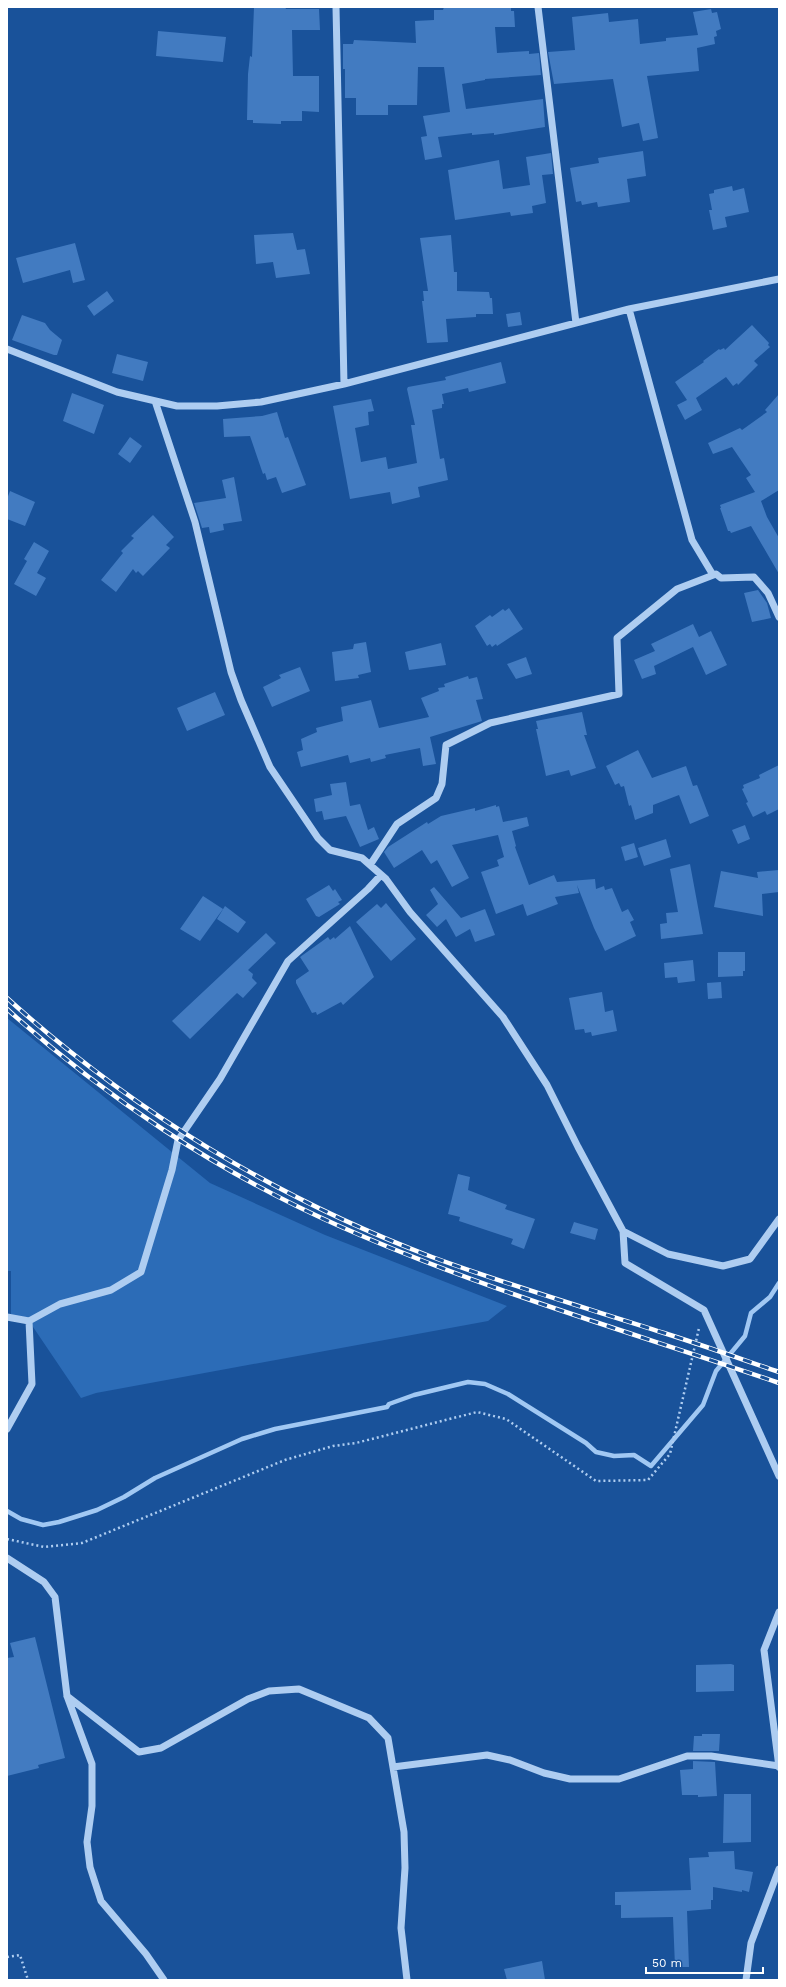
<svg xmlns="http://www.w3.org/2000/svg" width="786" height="1987" font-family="'Work Sans',sans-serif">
	<rect width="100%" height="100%" fill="#19529a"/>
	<path fill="#2c6cb7" d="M7,1018L210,1183L325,1235L507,1306L488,1321L96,1393L81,1398L29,1321L11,1318V1271H7Z"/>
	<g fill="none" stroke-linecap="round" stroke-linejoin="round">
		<path stroke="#a1c8f3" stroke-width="4.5" d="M7,1511L21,1519L43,1525L59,1522L97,1510L124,1497L155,1478L242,1439L275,1429L387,1407L389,1404L414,1395L468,1382L485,1384L508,1394L586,1443L596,1452L614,1456L634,1455L651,1466L703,1405L716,1371L745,1336L751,1313L770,1297L779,1283"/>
	</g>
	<path fill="#427bc1" d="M254,7H285L286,9H319L320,30H292L293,76H319V112L302,111V121H281V124L253,123V120H247L248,74L250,56L252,57Z
		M444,7H511V11H514L515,27H495L497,53L529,51V54L539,53L541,75L485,79V80L462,84L466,109L543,99L545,127L494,135V133L472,135V133L438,137L442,157L425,160L421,137L427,136L423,116L450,112L444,67H418L417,105H388V115H356V98H345V69H343V44H353L354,40L416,43L415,21L434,20V10H443Z
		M711,9L712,13L717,12L721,29L716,31L717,36L714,37L715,44L697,48L699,71L647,76L658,138L643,141L639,123L622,127L613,79L554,84L548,52L575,50L572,17L608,13L609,22L638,19L640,44L666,41V38L698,35L693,12Z
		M158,31L226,37L223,62L156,56Z
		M643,151L646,176L627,179L630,202L598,207L597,202L582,205L581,201L576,202L570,168L599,163L598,158Z
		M551,153L553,174L542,175L546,203L532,206L533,213L511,216L510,212L455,220L448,170L499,160L503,189L530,185L526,157Z
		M732,186L733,191L744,188L749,212L725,217L727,227L713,230L709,210H712L709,194L714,193V190Z
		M293,233L297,250L305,249L310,274L276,278L273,262L256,264L254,235Z
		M451,235L454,272H457V291L489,292L490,298H492L493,314H476V317L446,319L448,342L427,343L422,301H424L423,291H428L420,238Z
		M75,243L85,280L73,283L70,270L23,283L16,258Z
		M107,291L114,301L94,316L87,306Z
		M520,312L522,325L508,327L506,314Z
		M22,315L45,323L50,330L62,340L57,355H54L12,340Z
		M752,325L769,343L768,345L770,347L754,361L758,365L738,385L737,383L733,386L726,377L696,398L702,410L685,420L677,405L687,400L675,382L704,362L703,361L719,349L720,350L724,348L725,350Z
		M117,354L148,362L143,381L112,373Z
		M501,362L506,383L469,392L468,388L442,394L444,404H442V408L432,410L440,459L444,458L448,480L418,487L420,497L392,504L390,492L350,499L333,406L371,399L374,411L368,412L369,425L355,428L361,462L386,457L388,469L417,463L411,425H415L407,389L408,387L446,380L445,377Z
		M72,393L104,405L94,434L63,421Z
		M779,394V490L761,501L767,517L779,538V574L751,526L731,533L730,531H728L720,508H721L720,505L755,492L746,478L751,475L732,447L713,454L708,443L740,428L742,430L767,412L765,410Z
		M277,412L285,438L288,437L306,485L282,493L276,477L267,480L265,473L263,474L250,436L224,437L223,419L262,416Z
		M130,437L142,446L130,463L118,454Z
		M234,477L242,521L223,524L224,530L210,533L209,527L202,528L194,503L226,498L222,480Z
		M10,491L35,502L25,526L7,519V499Z
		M153,515L174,537L166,545L170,548L143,576L138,571L136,573L133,569L116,592L101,580L123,553L121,551L134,538L131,536Z
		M34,542L49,551L37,573L46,578L36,596L14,584L27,561L24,559Z
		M758,590L767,603L771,618L752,622L744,593Z
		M509,608L523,629L497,646L496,644L492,647L490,644L487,646L475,626L490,615L492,617L503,609L505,611Z
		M693,624L699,637L711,631L727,665L706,675L693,647L654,666L656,674L642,679L634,660L655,651L651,644Z
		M366,642L371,672L358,675L359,678L335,681L332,652L353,649L354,644Z
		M441,643L446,665L409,670L405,652Z
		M526,657L532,674L516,679L507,664Z
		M300,667L310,691L272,707L263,687L281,678L279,675Z
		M468,676L469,679L477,677L483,699L476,700L482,721L430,737L436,764L423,766L420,748L385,755L386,758L371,762L370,758L350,763L348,755L301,767L297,752L303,750L301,739L317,732L316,728L343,721L341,707L371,700L379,728L429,717L421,698L439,691L438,688L445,687L444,684Z
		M215,692L225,715L187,731L177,708Z
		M582,712L587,735H584L596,768L571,776L569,770L546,776L536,729H538L536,721Z
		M638,750L652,778L686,766L693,786L697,785L709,816L690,824L679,795L653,805V813L635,820L631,805L629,806L624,786L621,787L619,783L615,785L606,766Z
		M779,765V809L767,815L765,811L753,817L746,803L748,802L742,789L744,788L743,785L760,778L759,775Z
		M346,782L350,806L360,804L368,830L374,827L379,839L360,847L346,816L324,820L322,811L316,812L314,799L332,795L330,784Z
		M496,805V807L499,806L503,822L527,817L529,826L512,831L516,846L515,847L529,885L554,875L557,882L595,879L596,889L604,886L605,890L612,888L622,912L628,909L634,920L630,922L636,936L605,951L594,928L577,885L579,893L555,897L558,904L527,916L523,904L496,914L481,872L499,866L497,860L504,857L498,835L452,845L469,878L452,887L437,860L431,864L422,850L394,868L384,852L388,847L427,822L428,824L441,816L475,808V811Z
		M745,825L750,839L738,844L732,830Z
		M666,839L671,857L644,866L638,848Z
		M634,843L638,857L625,861L621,847Z
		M690,864L703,934L661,939L660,924L667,923L666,913L678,912L670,869Z
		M779,870V892L762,894L763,916L714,907L721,871L758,878L757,872Z
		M329,885L333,891L335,889L342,900L338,902L340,904L319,917L316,916L306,899Z
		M434,887L461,918L485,909L495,935L475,942L470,929L456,937L446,919L437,927L426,915L438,904L430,890Z
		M203,896L223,909L200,941L180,929Z
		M386,903L416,939L391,961L356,922L377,904L381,908Z
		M225,906L246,922L238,933L217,919Z
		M350,926L374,977L343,1005L341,1002L317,1015L316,1012L312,1013L296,983V980L309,971L300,957L328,937L330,940L334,937L335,939Z
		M266,933L276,943L248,970L253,974L252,978L257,983L243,998L237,993L190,1039L172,1021Z
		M718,952H745V971H743V976L718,977Z
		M693,960L695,981L678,983L677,977L665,978L664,963Z
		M721,982L722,998L708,999L707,983Z
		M602,992L605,1012L613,1010L617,1031L592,1036L591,1032L585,1033L584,1029L575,1030L569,998Z
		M458,1174L470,1177L468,1190L507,1205L505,1209L535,1219L524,1249L511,1244L513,1239L459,1221L460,1217L448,1214Z
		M574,1222L598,1229L595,1240L570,1233Z
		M35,1637L65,1758L38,1765L39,1768L7,1776V1658L14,1657L10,1643Z
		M731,1664L734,1665V1691L696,1692V1665Z
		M702,1734H720L719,1751H693L694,1736H702Z
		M693,1761L715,1762L717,1796L698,1797V1795H682L680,1770L693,1769Z
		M724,1794H751V1842L723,1843Z
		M734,1851L735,1869L753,1872L749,1892L742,1890V1892L713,1887V1900H711V1909L687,1911L689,1967H675L673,1917L621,1918V1905H615V1892L691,1890L689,1858L709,1857L708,1852Z
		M542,1961L545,1980H507L504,1969Z"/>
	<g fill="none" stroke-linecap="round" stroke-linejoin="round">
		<path stroke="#aecdf1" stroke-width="2.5" stroke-dasharray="2 3" stroke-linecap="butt" d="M7,1539L44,1547L82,1543L285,1460L333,1446L356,1443L477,1412L506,1419L596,1481L648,1480L670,1454L699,1328
			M7,1957L20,1955L28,1980"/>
		<path stroke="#aecdf1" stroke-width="7" d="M336,7L344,384
			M538,7L576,323
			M629,309L692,540L713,575
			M7,349L117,392L177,406H217L261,402L344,384L629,309L779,279
			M155,401L195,522L231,672L241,700L270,767L318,838L330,850L362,858L386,879L410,912L503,1017L547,1085L578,1147L623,1231L625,1263L704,1310L779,1476
			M370,865L397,824L436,798L442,784L446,745L490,723L619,694L617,638L677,589L716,574L721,578L754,577L768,593L779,617
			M623,1231L668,1254L723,1266L750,1259L779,1219
			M7,1317L29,1321L60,1304L111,1290L141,1272L172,1170L178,1140L183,1133L220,1079L288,961L368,889L381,875
			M7,1429L32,1384L29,1321
			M7,1558L44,1582L55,1597L67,1696L92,1764V1806L87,1842L90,1867L101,1901L146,1954L164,1980
			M779,1612L764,1650L779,1767
			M67,1696L139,1752L161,1748L248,1699L269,1691L299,1689L369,1718L388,1738L404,1832L405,1868L401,1928L407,1980
			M393,1767L487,1755L510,1760L544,1773L570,1779H619L687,1756H711L779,1766
			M746,1980L751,1943L779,1869"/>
		<defs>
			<path id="rail" d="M7,998C131,1110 276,1198 432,1257C508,1285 586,1308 664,1333C702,1345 741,1359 779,1372
				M7,1009C103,1096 218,1172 337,1225C480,1289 631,1332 779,1383"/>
		</defs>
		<use href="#rail" stroke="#fff" stroke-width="4.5"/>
		<use href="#rail" stroke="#19529a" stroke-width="3" stroke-dasharray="9" stroke-linecap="butt"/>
	</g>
	<rect width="786" height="1987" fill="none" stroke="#ffffff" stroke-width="16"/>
	<path d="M646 1967v6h117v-6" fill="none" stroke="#ffffff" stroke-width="2"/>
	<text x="652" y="1967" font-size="12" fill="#ffffff" stroke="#19529a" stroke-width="3" paint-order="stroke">50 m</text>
</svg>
